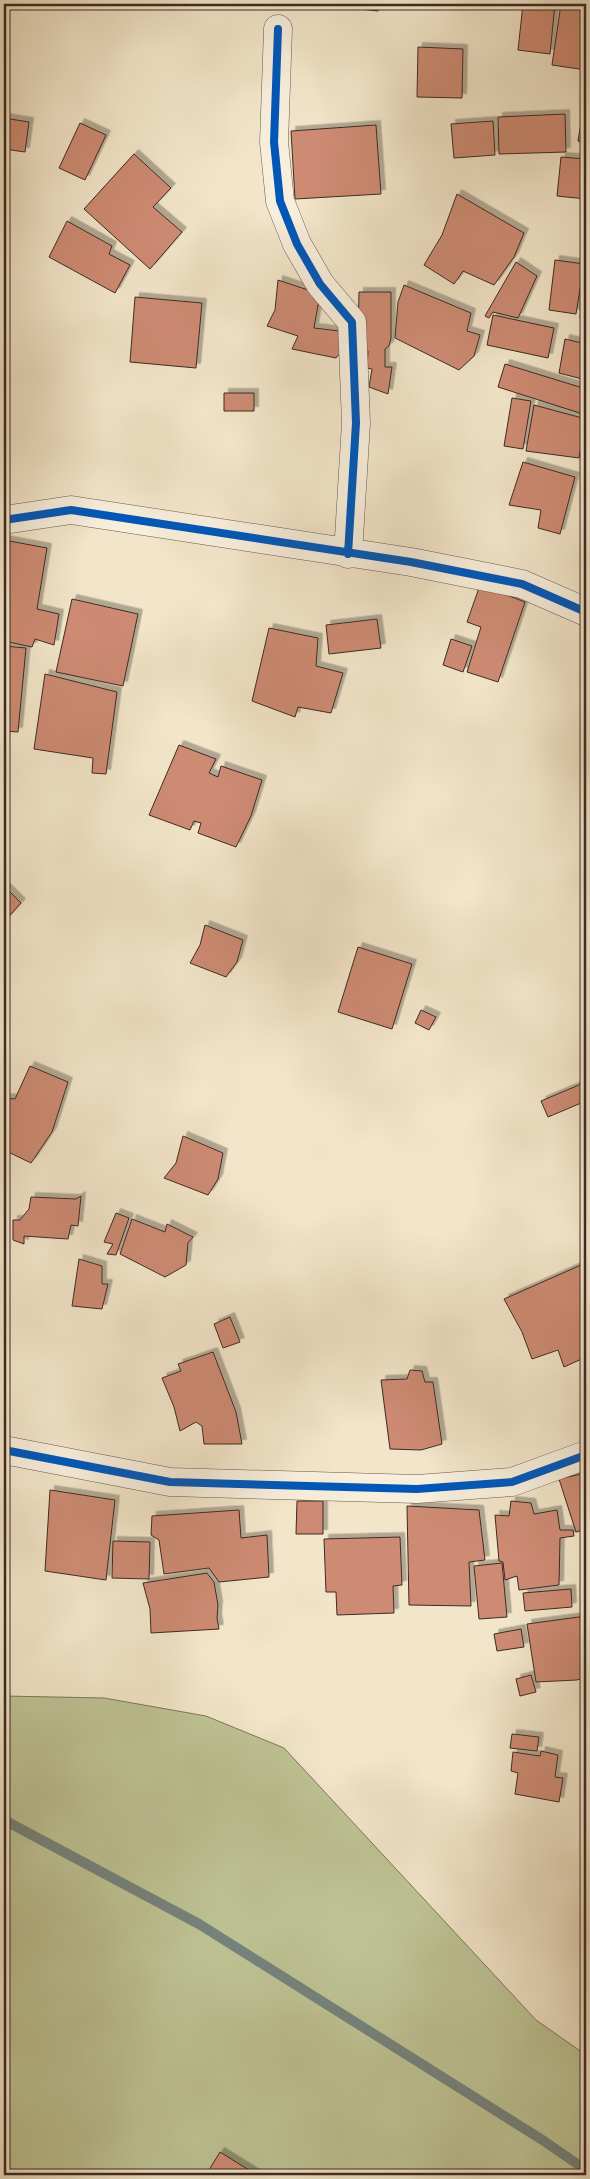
<svg xmlns="http://www.w3.org/2000/svg" width="590" height="2179" font-family="'IM FELL Great Primer',serif">
	<defs>
		<filter id="shadow"><feDropShadow dx="4.5" dy="-4.5" stdDeviation="0" flood-color="#0004"/></filter>
	</defs>
	<rect width="100%" height="100%" fill="#f2e5c9"/>
	<filter id="stains"><feTurbulence type="fractalNoise" baseFrequency=".004" numOctaves="4"/><feColorMatrix values="0 0 0 0 .2 0 0 0 0 .09 0 0 0 0 .02 0 0 0 .5 -.17"/></filter>
	<radialGradient id="worn" r=".72"><stop offset=".6" stop-color="#630" stop-opacity="0"/><stop offset="1" stop-color="#630" stop-opacity=".3"/></radialGradient>
	<path fill="#bec394" stroke="#7e765c" d="M4,1696L104,1698L206,1716L284,1748L536,2020L586,2055V2175H4Z"/>
	<g fill="none" stroke-linecap="round" stroke-linejoin="round">
		<path stroke="#75837d" stroke-width="10" d="M4,1820L199,1924L544,2141L586,2170"/>
	</g>
	<path fill="#cd8b73" stroke="#3d2a23" filter="url(#shadow)" d="M313,4H378V11Z
		M523,4H555L550,54L518,50Z
		M561,4H586V70L552,65Z
		M418,47L463,49L462,98L417,97Z
		M586,92V143L578,141Z
		M565,114L566,152L499,154L498,117Z
		M4,118L29,122L25,152L4,149Z
		M493,121L495,155L454,158L451,124Z
		M80,123L106,135L85,180L59,168Z
		M376,125L381,194L295,199L291,131Z
		M134,154L171,188L153,207L182,232L150,269L84,209Z
		M561,157L586,159V199L557,196Z
		M457,194L524,233L514,257L494,285L463,271L454,284L424,265L442,235Z
		M67,221L112,246L109,254L130,265L115,293L49,257Z
		M555,260L584,264L576,314L549,310Z
		M516,262L537,276L518,318L493,312L489,318L485,316Z
		M586,265V318H580Z
		M278,280L320,294L314,328L348,332L344,349L336,358L292,349L298,336L267,326L275,310Z
		M404,285L471,313L467,331L480,335L474,356L459,370L395,338L398,302Z
		M359,292H391V338L389,346L385,349V367H392L388,394L369,387L372,369L367,368L368,351H364L358,337Z
		M135,297L202,303L196,368L130,362Z
		M493,315L554,328L548,358L487,345Z
		M565,339L586,344V380L559,373Z
		M505,364L586,389V415L498,387Z
		M224,393H254V411H224Z
		M512,398L531,401L523,449L504,446Z
		M534,405L586,419L579,458L526,451Z
		M523,462L575,477L560,534L538,528L541,510L509,505Z
		M4,540L47,548L37,609L59,614L54,645L35,639L32,647L4,641Z
		M480,585L525,602L498,682L467,672L481,627L467,622Z
		M72,599L138,614L123,686L56,672Z
		M377,619L381,648L329,654L326,625Z
		M269,628L318,638L316,666L343,673L331,713L298,707L295,717L252,701Z
		M451,639L472,646L463,672L443,665Z
		M4,646L26,648L18,732L4,731Z
		M45,674L117,692L106,774L92,773L93,758L34,749Z
		M179,745L216,759L209,773L218,777L221,766L262,780L251,816L236,847L198,833L201,823L194,821L190,830L149,815Z
		M4,886L21,903L4,922Z
		M205,925L243,940L237,962L226,977L190,963L200,945Z
		M358,947L412,964L392,1029L338,1012Z
		M421,1010L436,1017L429,1030L415,1023Z
		M30,1066L68,1082L52,1132L31,1163L4,1150V1106L6,1098L15,1099Z
		M586,1082V1101L548,1117L541,1101Z
		M183,1136L223,1153L218,1179L208,1195L164,1178L176,1163Z
		M81,1196L78,1226L71,1225L68,1239L24,1236V1244L13,1240V1220H20L29,1209L31,1197L76,1199Z
		M116,1213L129,1218L116,1255L107,1254L113,1244L104,1242Z
		M132,1219L165,1232L167,1224L193,1237L188,1243L186,1265L165,1277L120,1254Z
		M79,1259L102,1266V1284H108L102,1309L72,1306Z
		M581,1265L586,1274V1357L564,1367L558,1350L532,1359L522,1332L504,1299Z
		M230,1317L240,1342L223,1348L214,1324Z
		M213,1352L236,1412L242,1444H204L202,1426L196,1422L180,1431L174,1407L162,1378L181,1371L178,1364Z
		M410,1370L422,1371L425,1382H433L442,1444L421,1450L390,1449L381,1380L407,1379Z
		M586,1473V1529L576,1532L559,1479Z
		M50,1490L115,1500L106,1580L45,1571Z
		M297,1501H323V1534H296Z
		M511,1501L531,1503L534,1514L557,1510L560,1530H573L574,1536L560,1538L559,1585L519,1590L517,1576L505,1580L503,1562L499,1561L495,1515L509,1516Z
		M407,1506L479,1510L485,1560L469,1562L471,1606L409,1605Z
		M239,1510L241,1538L267,1535L269,1577L219,1582L209,1568L164,1574L159,1540L151,1535L152,1516Z
		M400,1537L402,1585L393,1586L394,1613L337,1615L336,1592H326L324,1539Z
		M113,1541L150,1542L149,1579L112,1578Z
		M502,1563L507,1617L479,1619L474,1566Z
		M207,1573L214,1582L218,1605L217,1618L219,1629L151,1633L150,1609L143,1583Z
		M571,1589L572,1607L525,1611L523,1593Z
		M586,1616V1677L577,1680L536,1682L527,1624Z
		M521,1629L524,1647L497,1651L494,1634Z
		M531,1675L536,1692L520,1696L516,1679Z
		M512,1734L539,1737L537,1751L510,1748Z
		M541,1751L558,1755L555,1777L563,1778L559,1802L515,1794L518,1773L511,1771L513,1752L540,1756Z
		M220,2152L257,2175H206Z"/>
	<g fill="none" stroke-linecap="round" stroke-linejoin="round">
		<defs>
			<path id="minor" d="M278,29L274,142L280,201L297,244L320,284L352,322L356,423L348,554
				M4,520L71,510L411,562L522,584L586,612
				M4,1450L170,1482L417,1489L512,1482L586,1455"/>
		</defs>
		<use href="#minor" stroke="#6a594c" stroke-width="29"/>
		<use href="#minor" stroke="#f7eedc" stroke-width="28"/>
		<defs>
			<path id="cycleway" d="M278,29L274,142L280,201L297,244L320,284L352,322L356,423L348,554
				M4,520L71,510L411,562L522,584L586,612
				M4,1450L170,1482L417,1489L512,1482L586,1455"/>
		</defs>
		<use href="#cycleway" stroke="#f7eedc" stroke-width="11"/>
		<use href="#cycleway" stroke="#0057b8" stroke-width="8"/>
	</g>
	<rect width="590" height="2179" fill="none" stroke="#f2e5c9" stroke-width="20"/>
	<rect x="5" y="5" width="580" height="2169" fill="none" stroke="#3d2a23" stroke-width="2.5"/>
	<rect x="10" y="10" width="570" height="2159" fill="none" stroke="#3d2a23"/>
	<rect width="100%" height="100%" filter="url(#stains)"/>
	<rect width="100%" height="100%" fill="url(#worn)"/>
</svg>
